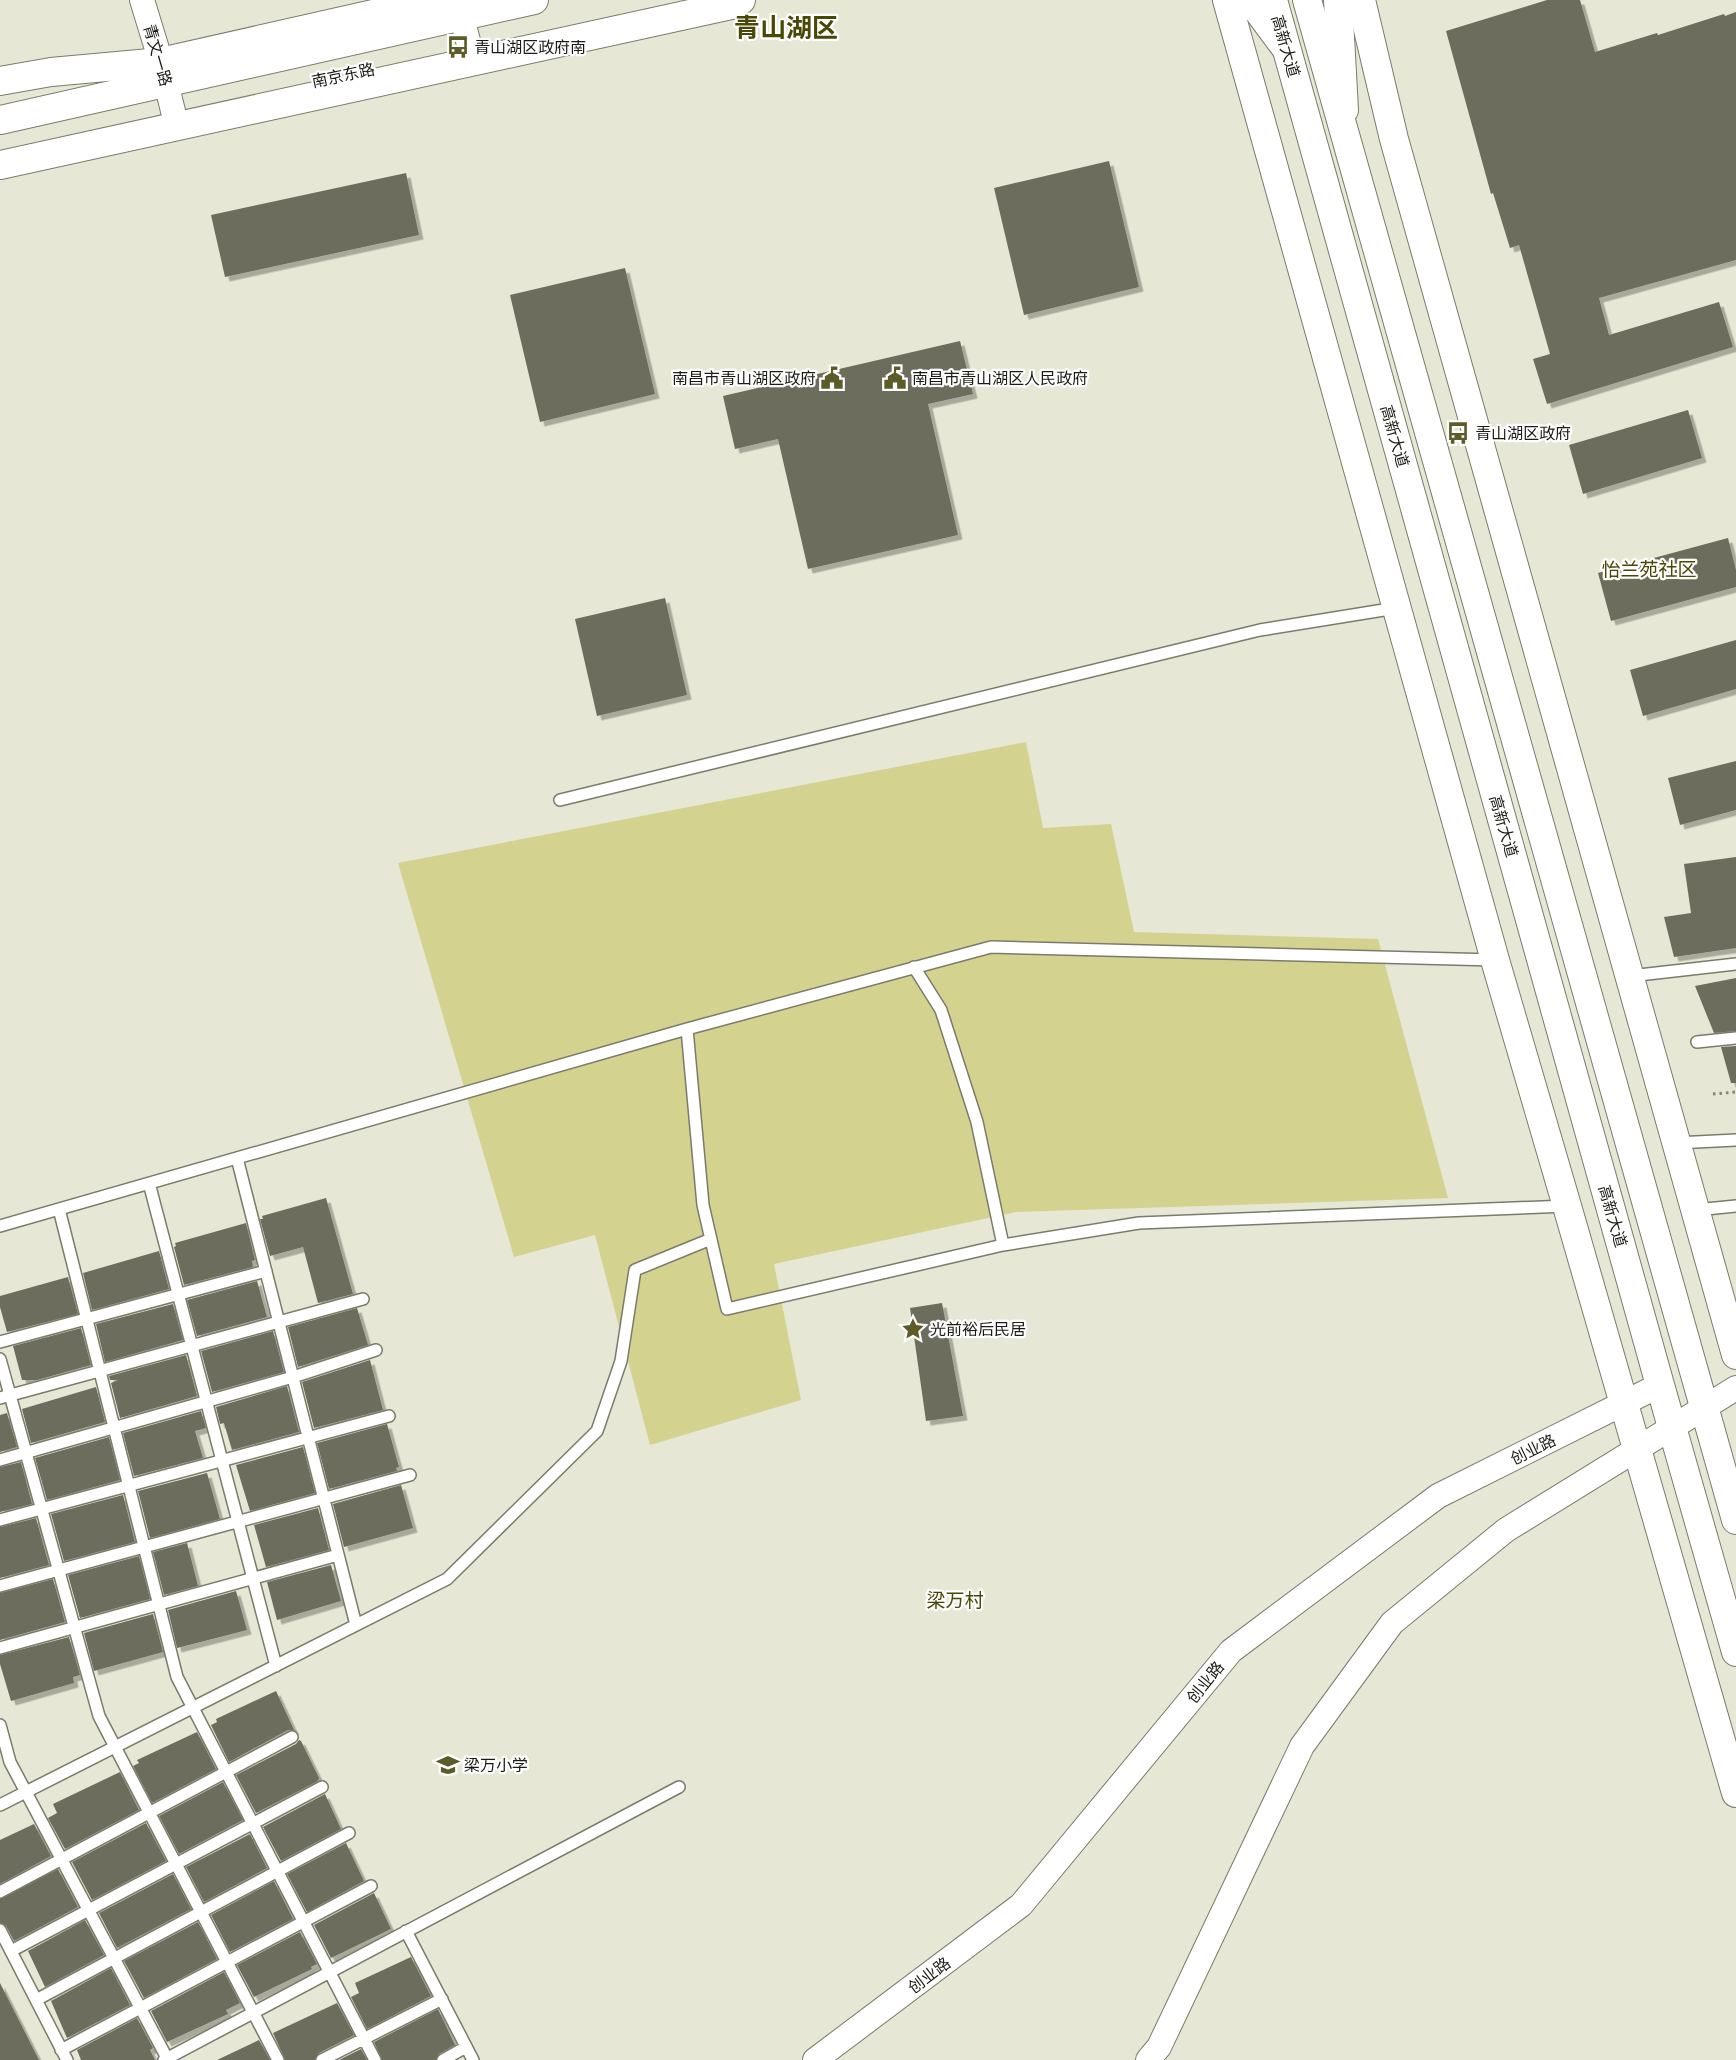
<svg xmlns="http://www.w3.org/2000/svg" width="1736" height="2060" font-family="'Public Sans','Noto Sans SC',sans-serif">
	<defs>
		<filter id="shadow"><feDropShadow dx="4.5" dy="4.5" stdDeviation="0" flood-color="#0004"/></filter>
	</defs>
	<rect width="100%" height="100%" fill="#e6e7d4"/>
	<path fill="#d3d38f" d="M1026,742L1043,828L1111,824L1134,932L1378,939L1448,1198L1016,1212L774,1264L801,1400L650,1445L595,1235L514,1257L398,863Z"/>
	<path fill="#6d6d5d" filter="url(#shadow)" d="M1547,0H1580L1595,52L1657,33L1658,35L1724,14L1725,16L1736,12V260L1599,298L1609,335L1719,302L1733,347L1547,404L1533,359L1550,354L1519,245L1510,248L1493,193L1491,194L1446,31Z
		M1109,161L1139,287L1024,315L994,188Z
		M406,173L419,235L225,277L211,215Z
		M625,268L655,394L540,422L510,295Z
		M960,341L973,394L928,404L958,535L808,569L778,439L735,449L723,396Z
		M1688,410L1702,458L1583,494L1569,445Z
		M1728,538L1736,570V587L1611,621L1598,573Z
		M665,598L687,695L597,716L575,619Z
		M1736,640V689L1643,716L1630,670Z
		M1736,761V810L1680,825L1668,778Z
		M1736,857V948L1674,957L1664,917L1691,913L1684,864Z
		M1736,978V1031L1714,1033L1695,986Z
		M1736,1046V1083H1731L1721,1047Z
		M326,1198L353,1294L318,1303L303,1247L270,1256L260,1219H263L262,1216Z
		M246,1223L255,1260L252,1261L253,1267L184,1285L174,1247L176,1246L175,1243Z
		M159,1251L169,1289L92,1310L83,1273Z
		M68,1277L78,1314L7,1332L0,1307V1296Z
		M257,1281L267,1317L197,1336L187,1300Z
		M942,1303L963,1416L926,1421L910,1308Z
		M173,1304L183,1340L105,1362L96,1324Z
		M357,1308L368,1345L298,1367L288,1327Z
		M81,1328L91,1365L37,1380H22L13,1346Z
		M273,1331L284,1372L212,1392L201,1351Z
		M186,1355L197,1396L120,1418L111,1383L118,1380H110L109,1376Z
		M370,1360L383,1410L314,1428L302,1382Z
		M287,1386L299,1432L232,1450L224,1423L220,1424L216,1407Z
		M96,1387L105,1422L31,1443L22,1409Z
		M201,1411L206,1428L195,1431L203,1458L134,1476L123,1433Z
		M7,1413L17,1447L0,1452V1415Z
		M387,1424L399,1467L396,1468L397,1471L329,1489L317,1443Z
		M109,1437L120,1480L47,1500L35,1458Z
		M303,1447L315,1493L250,1511L236,1465Z
		M21,1462L32,1504L0,1512V1467Z
		M207,1473L220,1519L150,1538L138,1491Z
		M401,1485L413,1528L344,1547L333,1504Z
		M123,1495L135,1542L64,1561L51,1514Z
		M318,1508L329,1550L266,1567L254,1525Z
		M36,1518L49,1565L0,1578V1527Z
		M187,1543L198,1586L164,1595L153,1552Z
		M139,1556L150,1599L80,1618L68,1575Z
		M331,1565L341,1601L277,1620L267,1582Z
		M53,1579L65,1622L0,1640V1593Z
		M236,1591L247,1630L177,1648L168,1610Z
		M153,1614L163,1652L94,1671L84,1633Z
		M69,1637L80,1675L73,1677L74,1683L11,1701L0,1664V1655Z
		M276,1691L294,1730H288L229,1762L211,1725L217,1722L216,1719Z
		M197,1732L216,1769L152,1803L133,1766L139,1763L137,1760Z
		M299,1740L301,1741L319,1778L318,1781L256,1813L236,1775L296,1744Z
		M120,1772L139,1810L65,1849L48,1818L57,1813L53,1804Z
		M223,1782L243,1820L179,1854L159,1816Z
		M325,1794L341,1829L281,1861L263,1827Z
		M146,1823L166,1861L92,1900L72,1862Z
		M34,1824L51,1856L0,1884V1840Z
		M250,1834L267,1868L204,1902L186,1867Z
		M346,1843L364,1881L307,1912L287,1874Z
		M58,1869L78,1907L14,1941L6,1926L0,1923V1899Z
		M173,1874L191,1909L117,1948L99,1913Z
		M274,1881L293,1919L230,1952L211,1915Z
		M374,1893L391,1929L331,1958L314,1925Z
		M85,1920L104,1955L45,1987L28,1951Z
		M198,1922L217,1959L144,1998L124,1961Z
		M300,1932L317,1964L311,1967L312,1969L254,1997L237,1965Z
		M411,1957L431,1996L367,2029L351,1997L359,1993L355,1983Z
		M111,1968L130,2005L67,2038L51,2001Z
		M224,1972L240,2003L226,2010L228,2014L167,2042L151,2011Z
		M0,1983L39,2060H0Z
		M337,2003L354,2035L319,2053L315,2060H285L273,2033Z
		M438,2009L455,2045L439,2054L436,2060H382L374,2042Z
		M137,2018L153,2048L150,2050L155,2060H81L77,2050Z
		M259,2040L270,2060H217Z
		M361,2049L367,2060H339Z"/>
	<g fill="none" stroke-linecap="round" stroke-linejoin="round">
		<defs>
			<path id="lane" d="M560,800L1260,630L1396,608
				M914,967L941,1010L977,1122L1003,1245
				M1630,976L1736,964
				M687,1029L703,1205L727,1309L1003,1245L1139,1223L1567,1206
				M1697,1042L1736,1038
				M1676,1143L1736,1140
				M237,1158L356,1625
				M149,1183L276,1666
				M59,1209L177,1677L375,2060
				M1696,1210L1736,1206
				M0,1226L687,1029L991,947L1495,960
				M0,1342L266,1271
				M0,1359L99,1716L278,2060
				M0,1398L363,1299
				M0,1460L293,1377L376,1350
				M0,1520L389,1416
				M0,1586L410,1475
				M0,1648L338,1555
				M0,1725L10,1762L168,2060
				M0,1805L447,1579L597,1431L621,1361L635,1270L711,1239
				M0,1892L292,1737
				M0,1930L67,2060
				M406,1931L473,2060
				M11,1951L322,1787
				M36,2000L349,1833
				M61,2050L371,1886
				M164,2060L679,1787
				M322,2060L442,1999
				M443,2060L466,2047"/>
			<path id="street" d="M142,0L161,62L173,111
				M457,0L470,48
				M815,2060L1021,1905L1231,1651L1438,1496L1660,1385
				M1148,2060L1159,2047L1302,1746L1392,1623L1506,1530L1736,1388"/>
			<path id="secondary" d="M1250,0L1285,47
				M1338,0L1344,110
				M0,81L51,72L161,62L435,0
				M0,120L534,0
				M0,165L731,5L741,0"/>
			<path id="primary" d="M1227,0L1495,960L1567,1206L1736,1793
				M1361,0L1394,139L1736,1355"/>
			<path id="highway" d="M1273,0L1660,1385L1736,1652
				M1307,0L1736,1520"/>
		</defs>
		<use href="#lane" stroke="#7b7b6b" stroke-width="14"/>
		<use href="#street" stroke="#7b7b6b" stroke-width="26"/>
		<use href="#secondary" stroke="#7b7b6b" stroke-width="30"/>
		<use href="#primary" stroke="#7b7b6b" stroke-width="30"/>
		<use href="#highway" stroke="#7b7b6b" stroke-width="30"/>
		<path stroke="#828276" stroke-width="3" stroke-dasharray="2.5 4" stroke-linecap="butt" d="M1713,1094L1736,1092"/>
		<use href="#lane" stroke="#fff" stroke-width="11"/>
		<use href="#street" stroke="#fff" stroke-width="24"/>
		<use href="#secondary" stroke="#fff" stroke-width="28"/>
		<use href="#primary" stroke="#fff" stroke-width="28"/>
		<use href="#highway" stroke="#fff" stroke-width="28"/>
	</g>
	<defs>
		<symbol id="bus-bare" viewBox="-9 -9 18 18"><path d="M-5-6H5V4H4V6H2V4H-2V6H-4V4H-5ZM-3.5-4V0h7V-4ZM-3.5 1.2v1.5H-2V1.2ZM2 1.2v1.5H3.5V1.2Z" fill="#5d5c29" stroke="#fff" stroke-width="2.5" paint-order="stroke"/></symbol>
		<symbol id="civic-bare" viewBox="-9 -9 18 18"><path d="M-.6-6.5H3V-4.5H.6V-3L4-1V1h2V6H-6V1h2V-1L-.6-3ZM-1.2 2.5V6h2.4V2.5Z" fill="#5d5c29" stroke="#fff" stroke-width="2.5" paint-order="stroke"/></symbol>
		<symbol id="sight-bare" viewBox="-9 -9 18 18"><path d="M0-6L1.8-2.2L6-1.7L2.9 1.2L3.7 5.4L0 3.3L-3.7 5.4L-2.9 1.2L-6-1.7L-1.8-2.2Z" fill="#5d5c29" stroke="#fff" stroke-width="2.5" paint-order="stroke"/></symbol>
		<symbol id="school-bare" viewBox="-9 -9 18 18"><path d="M0-5L7-2L0 1L-7-2ZM-4 1L0 2.5L4 1V4Q0 6-4 4Z" fill="#5d5c29" stroke="#fff" stroke-width="2.5" paint-order="stroke"/></symbol>
	</defs>
	<g fill-rule="evenodd">
		<use href="#bus-bare" x="442" y="31" width="32" height="32"/>
		<use href="#civic-bare" x="816" y="362" width="32" height="32"/>
		<use href="#civic-bare" x="879" y="362" width="32" height="32"/>
		<use href="#bus-bare" x="1442" y="417" width="32" height="32"/>
		<use href="#sight-bare" x="897" y="1313" width="32" height="32"/>
		<use href="#school-bare" x="432" y="1749" width="32" height="32"/>
	</g>
	<g text-anchor="middle" stroke-width="4.5" stroke-linejoin="round" paint-order="stroke">
		<g font-size="16" fill="#1c1c16" stroke="#fff">
			<text transform="translate(1286 46) rotate(74)" y="6">高新大道</text>
			<text transform="translate(158 55) rotate(74)" y="6">青文一路</text>
			<text transform="translate(343 75) rotate(-12)" y="6">南京东路</text>
			<text transform="translate(1395 436) rotate(74)" y="6">高新大道</text>
			<text transform="translate(1504 826) rotate(74)" y="6">高新大道</text>
			<text transform="translate(1613 1216) rotate(74)" y="6">高新大道</text>
			<text transform="translate(1533 1449) rotate(-26)" y="6">创业路</text>
			<text transform="translate(1205 1682) rotate(-51)" y="6">创业路</text>
			<text transform="translate(929 1975) rotate(-37)" y="6">创业路</text>
		</g>
		<g font-size="16" fill="#1c1c16" stroke="#fff" text-anchor="start">
			<text x="474" y="53">青山湖区政府南</text>
			<text x="816" y="384" text-anchor="end">南昌市青山湖区政府</text>
			<text x="912" y="384">南昌市青山湖区人民政府</text>
			<text x="1475" y="439">青山湖区政府</text>
			<text x="930" y="1335">光前裕后民居</text>
			<text x="464" y="1771">梁万小学</text>
		</g>
		<g font-size="19" fill="#4a4807" stroke="#fff">
			<text x="1649" y="576">怡兰苑社区</text>
			<text x="955" y="1607">梁万村</text>
		</g>
		<g font-size="26" font-weight="bold" fill="#4a4807" stroke="#fff">
			<text x="786" y="37">青山湖区</text>
		</g>
	</g>
</svg>
